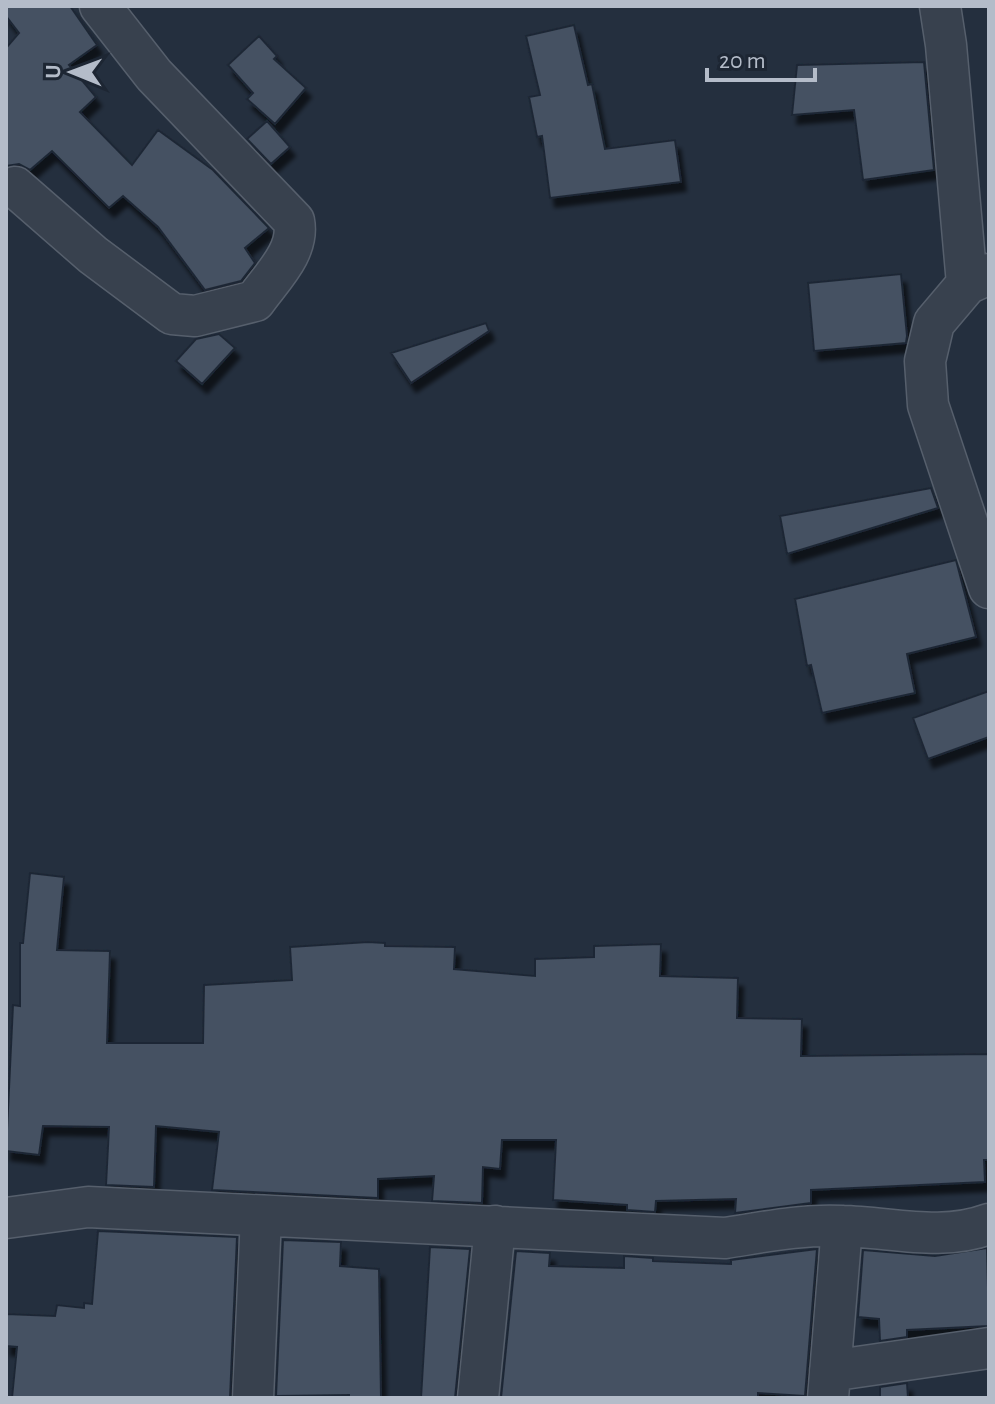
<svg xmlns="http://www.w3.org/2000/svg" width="995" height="1404" font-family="'Alegreya Sans',sans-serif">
	<defs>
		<filter id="shadow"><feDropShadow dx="5" dy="9" stdDeviation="2" flood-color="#0009"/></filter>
	</defs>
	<rect width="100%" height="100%" fill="#242f3e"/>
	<path fill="#455162" stroke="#1f2835" stroke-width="2" filter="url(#shadow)" d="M6,6H70L97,45L69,65L96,97L80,112L132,165L158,130L213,170L269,228L245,248L255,263L241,281L205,290L158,227L123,196L109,208L52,151L30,170L19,164L6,166V48L19,33L6,16Z
		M574,25L588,85L592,84L605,149L675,140L681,182L550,198L542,136L537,137L529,97L540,95L526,36Z
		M259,36L277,56L274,59L306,88L275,124L247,99L253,93L228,65Z
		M924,62L934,170L863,180L854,110L792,115L797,65Z
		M267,121L290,147L271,164L247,139Z
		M901,274L907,336L906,343L814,351L808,283Z
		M486,323L489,331L411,383L391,353Z
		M219,334L235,348L202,384L176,361L196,339Z
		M931,488L938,508L787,554L780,516Z
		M956,560L976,637L907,654L915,693L822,713L811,665L807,666L795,599Z
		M989,691V737L928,759L913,718Z
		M30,873L64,877L57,950L110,951L107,1043H203L204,985L292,980L290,947L368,942L385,943V946L455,947L454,969L535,976V959L594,957V946L661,944L660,976L738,978L737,1018L802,1019L801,1056L989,1054V1160H984L985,1182L811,1190V1203L735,1213L736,1199L656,1201L655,1212L627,1210V1205L553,1200L556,1140H502L500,1169L483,1167L482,1203L432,1201L434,1176L378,1179V1198L212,1190L219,1132L156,1126L154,1187L106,1185L109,1127L43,1126L39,1155L6,1151L13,1005L20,1006V943H23Z
		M98,1231L237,1237L230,1398H12L17,1347L6,1346V1314L55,1316L57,1305L84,1308V1303L92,1304Z
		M283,1240L341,1242L340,1266L379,1269L381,1398H349V1395L276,1396Z
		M430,1247L470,1249L455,1398H421Z
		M987,1248L989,1326L907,1330V1337L880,1341L879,1319L858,1317L863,1250L935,1256Z
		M817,1249L805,1396L758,1393V1398H501L516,1251L550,1253L549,1266L624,1268V1256L653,1258V1261L731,1264V1260Z
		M907,1383L908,1398H880V1387Z"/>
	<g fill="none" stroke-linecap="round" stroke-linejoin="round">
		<defs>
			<path id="minor" d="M940,6L946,45L967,284
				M15,187L93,255L172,314L195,316L255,301C272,277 300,251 294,221L154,75L100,6
				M989,274L967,284L934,323L925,361L928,405L989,588
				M6,1218L88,1207L725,1238C764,1232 803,1224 842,1226C891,1227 941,1242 989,1224
				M830,1371L989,1348
				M253,1398L261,1216
				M478,1398L495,1226
				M828,1398L842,1226"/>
		</defs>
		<use href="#minor" stroke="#565f6c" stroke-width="43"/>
		<use href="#minor" stroke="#38414e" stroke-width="40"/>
	</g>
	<rect width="995" height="1404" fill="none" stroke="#b4bcc9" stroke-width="16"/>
	<g transform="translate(72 72) rotate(271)" stroke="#1d2633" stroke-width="6" paint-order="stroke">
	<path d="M0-6L14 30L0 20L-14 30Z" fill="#b4bcc9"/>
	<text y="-12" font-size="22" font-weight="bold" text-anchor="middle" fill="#b4bcc9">U</text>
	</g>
	<path d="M707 68v12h108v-12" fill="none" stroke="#b4bcc9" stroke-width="4"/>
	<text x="719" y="68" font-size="24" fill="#b4bcc9" stroke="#1d2633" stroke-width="6" paint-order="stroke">20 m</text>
</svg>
